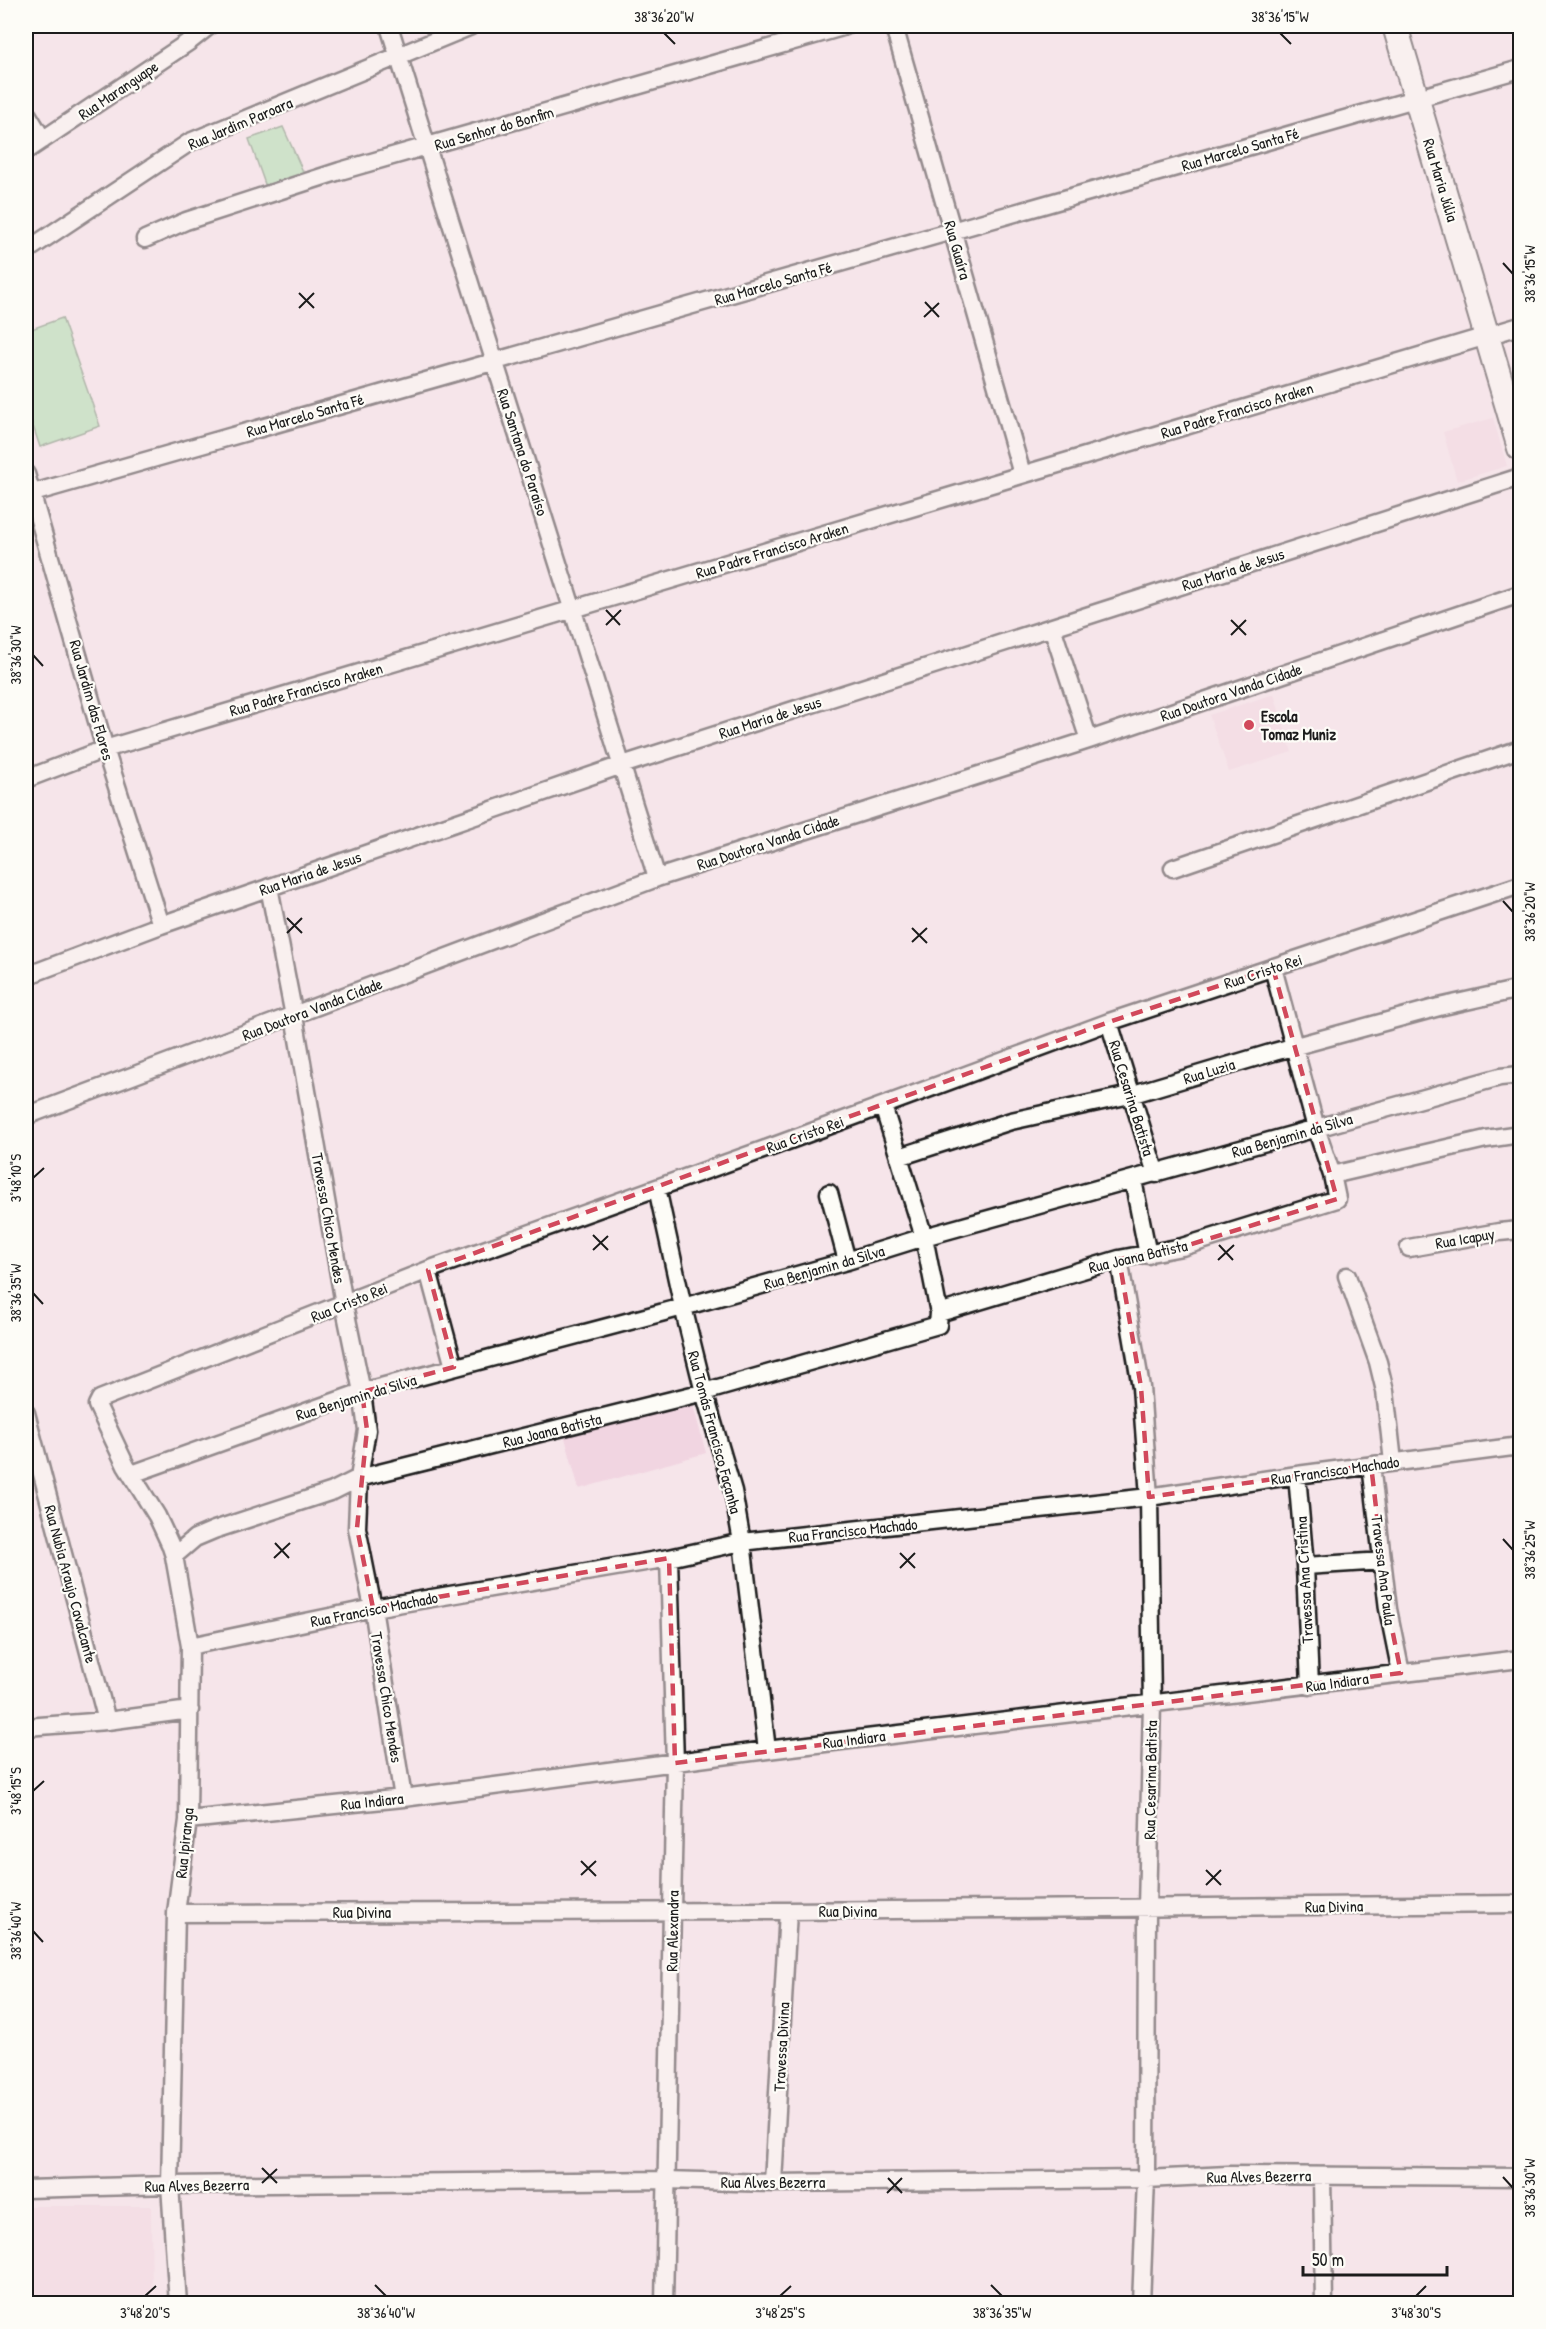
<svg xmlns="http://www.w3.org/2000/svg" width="1546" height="2329" font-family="'Patrick Hand',sans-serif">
	<rect width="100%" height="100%" fill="#f6e5ea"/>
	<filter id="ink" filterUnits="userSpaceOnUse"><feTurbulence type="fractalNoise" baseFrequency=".0167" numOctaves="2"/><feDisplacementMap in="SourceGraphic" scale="12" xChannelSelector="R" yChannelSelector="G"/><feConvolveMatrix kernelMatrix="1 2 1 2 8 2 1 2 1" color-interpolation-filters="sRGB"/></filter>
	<g filter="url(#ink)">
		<path fill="#f1d5e1" d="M1493,418L1507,466L1457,481L1443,432Z
			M1274,694L1292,752L1229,772L1209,715Z
			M691,1398L706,1453L579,1489L564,1434Z
			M26,2206H151L152,2303H26Z"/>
		<path fill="#a1dea5" stroke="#5e7d60" stroke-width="1.5" d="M283,127L305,176L266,187L249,139Z
			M62,318L100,426L40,447L26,405V331Z"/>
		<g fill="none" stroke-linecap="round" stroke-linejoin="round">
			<defs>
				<path id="street" d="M389,26L657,878
					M897,26L895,30L1022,474
					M26,112L43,140
					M26,151L190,41L209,26
					M145,239L186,221L340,171L846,26
					M26,251L190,142L471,26
					M26,474L105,749L161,925
					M26,495L1520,69
					M1052,627L1089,740
					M26,779L105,749L1520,326
					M1173,868L1520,749
					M269,887L294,1016L344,1304L362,1392L367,1430L359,1478L357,1528L373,1608L403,1798
					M26,976L161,925L622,765L1520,477
					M1109,1022L1156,1174
					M26,1116L657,878L1089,740L1520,594
					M899,1157L1011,1121L1130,1095L1274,1052L1439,1007L1520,989
					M1332,1175L1486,1139L1520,1134
					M1133,1180L1148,1255
					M657,1188L683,1307L704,1392L733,1491L742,1542L767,1750
					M829,1193L847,1261
					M1409,1248L1499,1232L1520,1230
					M1119,1259L1141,1387L1149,1497L1152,1704L1147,1908L1146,2179L1141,2304
					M428,1270L454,1367
					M1347,1276L1378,1362L1385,1391L1393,1462
					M939,1313L1119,1259L1182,1247L1337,1199L1332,1175L1316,1128L1273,968
					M26,1413L107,1721
					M1371,1465L1388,1609L1401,1673
					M132,1474L362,1392L683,1307L847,1261L924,1237L1500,1077L1520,1075
					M1297,1475L1305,1566L1310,1686
					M174,1556L195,1538L214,1530L333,1491L359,1478L704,1392L938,1325L939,1313L924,1237L883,1106
					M1305,1566L1383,1561
					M190,1646L373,1608L669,1558L742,1542L1149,1497L1297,1475L1520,1446
					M26,1727L107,1721L190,1710
					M188,1820L403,1798L767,1750L1520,1659
					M176,1913L788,1911L1520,1904
					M1322,2176L1324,2304
					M773,2183L788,1911
					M26,2189L170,2185L666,2180L773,2183L1146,2179L1228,2175L1520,2177
					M178,2304L170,2185L176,1913L188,1820L190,1646L174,1556L170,1544L157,1516L126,1466L97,1405L100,1399L428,1270L774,1146L1109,1022L1520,885
					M664,2304L675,1763L669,1558"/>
				<path id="secondary" d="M1395,26L1520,448"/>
			</defs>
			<use href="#street" stroke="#1c1c1c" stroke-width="21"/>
			<use href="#secondary" stroke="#1c1c1c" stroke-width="28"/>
			<use href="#street" stroke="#fdfcf7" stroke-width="16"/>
			<use href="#secondary" stroke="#fdfcf7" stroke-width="24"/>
		</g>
	</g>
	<path d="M0 0H1546V2329H0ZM1273,968L1337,1199L1182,1247L1119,1259L1141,1387L1149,1497L1371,1465L1388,1609L1401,1673L675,1763L669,1558L373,1608L357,1528L367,1430L362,1392L454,1367L428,1270L1109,1022Z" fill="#f6e5ea" fill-opacity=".55" fill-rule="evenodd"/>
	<path fill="none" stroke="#d1495b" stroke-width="4.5" stroke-dasharray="12 8" stroke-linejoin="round" d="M1273,968L1337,1199L1182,1247L1119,1259L1141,1387L1149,1497L1371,1465L1388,1609L1401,1673L675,1763L669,1558L373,1608L357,1528L367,1430L362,1392L454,1367L428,1270L1109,1022Z"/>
	<path fill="none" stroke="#1c1c1c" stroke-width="2" d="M664,33L675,44M1280,33L1291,44M1503,263L1513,274M299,293L314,308M925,302L939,317M299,308L314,293M924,317L939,303M606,610L620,625M1231,620L1246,635M606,625L621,610M1231,635L1246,620M33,655L43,666M1503,901L1513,912M287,918L302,933M912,928L927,943M287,933L302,918M912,942L927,928M33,1178L44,1168M593,1235L608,1250M1219,1245L1233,1260M593,1250L608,1236M1218,1260L1234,1245M33,1293L43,1304M1503,1539L1513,1550M275,1543L289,1558M900,1553L915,1568M274,1558L290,1543M900,1568L915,1553M33,1791L44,1781M581,1861L596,1876M1206,1870L1221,1885M581,1875L596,1861M1206,1885L1221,1870M33,1931L43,1942M262,2168L277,2183M1503,2177L1513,2188M888,2178L902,2193M262,2183L277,2169M887,2193L902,2178M375,2285L386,2296M991,2285L1002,2296M145,2296L156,2286M780,2296L791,2286M1416,2296L1426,2286"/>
	<circle fill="#d1495b" stroke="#fdfcf7" stroke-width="2" cx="1249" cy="725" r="6"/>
	<g text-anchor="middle" stroke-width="4.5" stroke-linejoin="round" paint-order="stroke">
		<g font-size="16" fill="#1c1c1c" stroke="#fdfcf7">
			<text transform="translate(118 90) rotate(-34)" y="6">Rua Maranguape</text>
			<text transform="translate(240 123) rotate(-23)" y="6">Rua Jardim Paroara</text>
			<text transform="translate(494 128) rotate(-16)" y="6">Rua Senhor do Bonfim</text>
			<text transform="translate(1240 149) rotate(-16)" y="6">Rua Marcelo Santa Fé</text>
			<text transform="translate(1441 180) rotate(73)" y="6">Rua Maria Júlia</text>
			<text transform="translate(958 250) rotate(74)" y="6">Rua Guaíra</text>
			<text transform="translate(773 283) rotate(-16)" y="6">Rua Marcelo Santa Fé</text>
			<text transform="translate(1237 410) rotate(-17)" y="6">Rua Padre Francisco Araken</text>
			<text transform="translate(305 415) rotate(-16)" y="6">Rua Marcelo Santa Fé</text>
			<text transform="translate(523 452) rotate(72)" y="6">Rua Santana do Paraíso</text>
			<text transform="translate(772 550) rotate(-17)" y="6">Rua Padre Francisco Araken</text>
			<text transform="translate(1233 569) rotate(-18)" y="6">Rua Maria de Jesus</text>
			<text transform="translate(306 689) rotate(-16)" y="6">Rua Padre Francisco Araken</text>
			<text transform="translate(1231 692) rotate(-19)" y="6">Rua Doutora Vanda Cidade</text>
			<text transform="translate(92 700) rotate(74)" y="6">Rua Jardim das Flores</text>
			<text transform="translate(770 717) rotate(-18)" y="6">Rua Maria de Jesus</text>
			<text transform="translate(768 842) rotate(-18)" y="6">Rua Doutora Vanda Cidade</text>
			<text transform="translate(310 873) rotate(-19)" y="6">Rua Maria de Jesus</text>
			<text transform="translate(1263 971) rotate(-18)" y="6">Rua Cristo Rei</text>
			<text transform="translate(312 1009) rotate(-21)" y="6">Rua Doutora Vanda Cidade</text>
			<text transform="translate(1209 1071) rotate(-17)" y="6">Rua Luzia</text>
			<text transform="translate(1132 1098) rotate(73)" y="6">Rua Cesarina Batista</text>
			<text transform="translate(805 1134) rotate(-20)" y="6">Rua Cristo Rei</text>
			<text transform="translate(1292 1135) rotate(-16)" y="6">Rua Benjamin da Silva</text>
			<text transform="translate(329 1218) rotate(80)" y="6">Travessa Chico Mendes</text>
			<text transform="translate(1465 1238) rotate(-10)" y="6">Rua Icapuy</text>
			<text transform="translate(1138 1256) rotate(-13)" y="6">Rua Joana Batista</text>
			<text transform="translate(824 1267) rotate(-16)" y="6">Rua Benjamin da Silva</text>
			<text transform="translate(349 1302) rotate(-22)" y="6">Rua Cristo Rei</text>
			<text transform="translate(356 1397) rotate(-17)" y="6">Rua Benjamin da Silva</text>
			<text transform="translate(552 1430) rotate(-14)" y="6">Rua Joana Batista</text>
			<text transform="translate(715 1432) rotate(75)" y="6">Rua Tomás Francisco Façanha</text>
			<text transform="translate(1335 1470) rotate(-8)" y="6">Rua Francisco Machado</text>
			<text transform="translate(853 1530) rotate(-6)" y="6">Rua Francisco Machado</text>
			<text transform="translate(1384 1570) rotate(83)" y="6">Travessa Ana Paula</text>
			<text transform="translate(1304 1580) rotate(-93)" y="6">Travessa Ana Cristina</text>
			<text transform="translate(71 1584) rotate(75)" y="6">Rua Nubia Araujo Cavalcante</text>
			<text transform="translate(374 1609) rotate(-11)" y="6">Rua Francisco Machado</text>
			<text transform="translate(1337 1682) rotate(-8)" y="6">Rua Indiara</text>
			<text transform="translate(387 1697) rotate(81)" y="6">Travessa Chico Mendes</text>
			<text transform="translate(854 1739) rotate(-7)" y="6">Rua Indiara</text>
			<text transform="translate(1150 1780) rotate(-89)" y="6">Rua Cesarina Batista</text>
			<text transform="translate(372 1801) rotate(-6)" y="6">Rua Indiara</text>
			<text transform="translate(184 1843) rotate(-84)" y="6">Rua Ipiranga</text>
			<text transform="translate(1334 1906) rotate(-1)" y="6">Rua Divina</text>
			<text x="848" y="1917">Rua Divina</text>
			<text x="362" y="1918">Rua Divina</text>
			<text transform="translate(672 1931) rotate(-89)" y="6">Rua Alexandra</text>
			<text transform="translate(781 2047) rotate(-87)" y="6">Travessa Divina</text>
			<text transform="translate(1259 2176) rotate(-1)" y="6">Rua Alves Bezerra</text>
			<text x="773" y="2188">Rua Alves Bezerra</text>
			<text transform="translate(197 2185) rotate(-1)" y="6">Rua Alves Bezerra</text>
		</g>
		<g font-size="16" font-weight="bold" fill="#1c1c1c" stroke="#fdfcf7" text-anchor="start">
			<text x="1261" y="722">Escola<tspan x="1261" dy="18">Tomaz Muniz</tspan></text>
		</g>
	</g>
	<rect width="1546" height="2329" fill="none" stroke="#fdfcf7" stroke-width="66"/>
	<path d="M1303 2266v9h144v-9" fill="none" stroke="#1c1c1c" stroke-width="3"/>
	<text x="1312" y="2266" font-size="18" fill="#1c1c1c" stroke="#fdfcf7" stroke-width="4.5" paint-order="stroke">50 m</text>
	<rect x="33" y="33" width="1480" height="2263" fill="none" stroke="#1c1c1c" stroke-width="2"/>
	<g font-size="15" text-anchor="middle" fill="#1c1c1c">
		<text x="664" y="22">38°36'20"W</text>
		<text x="1280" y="22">38°36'15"W</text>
		<text transform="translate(1530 274) rotate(-90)" y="5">38°36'15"W</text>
		<text transform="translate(16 655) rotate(-90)" y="5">38°36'30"W</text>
		<text transform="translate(1530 912) rotate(-90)" y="5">38°36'20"W</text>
		<text transform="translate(16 1178) rotate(-90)" y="5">3°48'10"S</text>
		<text transform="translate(16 1293) rotate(-90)" y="5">38°36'35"W</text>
		<text transform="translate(1530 1550) rotate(-90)" y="5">38°36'25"W</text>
		<text transform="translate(16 1791) rotate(-90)" y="5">3°48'15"S</text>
		<text transform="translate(16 1931) rotate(-90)" y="5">38°36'40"W</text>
		<text transform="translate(1530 2188) rotate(-90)" y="5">38°36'30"W</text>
		<text x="145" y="2318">3°48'20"S</text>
		<text x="386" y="2318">38°36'40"W</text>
		<text x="780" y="2318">3°48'25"S</text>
		<text x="1002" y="2318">38°36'35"W</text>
		<text x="1416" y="2318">3°48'30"S</text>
	</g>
</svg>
